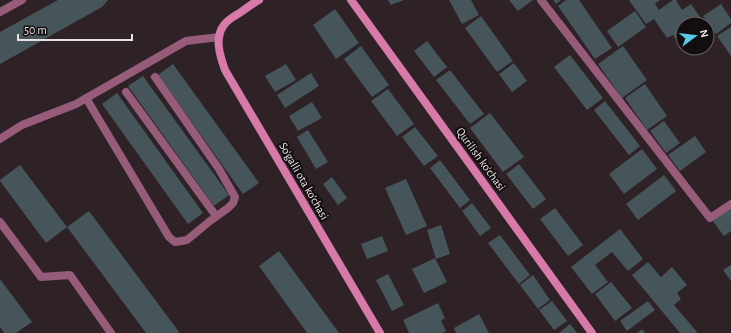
<svg xmlns="http://www.w3.org/2000/svg" width="731" height="333" font-family="'Alegreya Sans',sans-serif">
	<rect width="100%" height="100%" fill="#2e2227"/>
	<path fill="#455559" d="M58,0H108L102,7L0,64V32Z
		M388,0H404L391,5Z
		M449,0H471L479,15L462,24Z
		M509,0H533L518,11Z
		M553,0H561L556,4Z
		M566,0H579L612,48L595,59L558,6Z
		M629,0H660L655,4L659,10L673,0H676L682,10L691,4L705,24H683V42L679,44L673,35L667,38L654,19L646,24Z
		M721,4L731,19V23L716,34L703,16Z
		M335,9L359,43L336,59L313,25Z
		M635,11L646,27L618,47L607,31Z
		M481,16L513,61L497,72L465,28Z
		M731,27V56L717,36Z
		M427,41L447,67L434,77L414,51Z
		M361,46L389,85L372,97L344,59Z
		M623,46L647,80L622,98L598,64Z
		M570,55L603,98L587,110L554,67Z
		M514,63L527,81L512,92L499,74Z
		M173,64L259,183L243,194L158,75Z
		M286,64L296,80L275,92L265,76Z
		M450,70L484,114L470,124L436,80Z
		M311,73L319,86L285,108L277,95Z
		M143,76L229,195L214,206L128,86Z
		M645,84L667,116L647,130L625,98Z
		M388,89L414,124L397,136L371,101Z
		M117,93L203,213L188,224L102,104Z
		M605,101L640,146L629,155L594,110Z
		M312,102L322,118L298,131L289,116Z
		M490,113L524,157L503,172L470,128Z
		M664,121L680,143L666,153L650,131Z
		M415,127L438,156L424,166L402,137Z
		M308,130L328,162L316,169L297,137Z
		M695,136L706,152L680,171L668,155Z
		M642,149L657,169L624,194L609,174Z
		M440,160L470,200L460,208L430,168Z
		M519,164L546,199L533,209L506,174Z
		M20,165L67,227L46,243L0,181V180Z
		M664,175L676,191L638,220L626,204Z
		M332,177L347,198L338,205L323,184Z
		M406,179L427,226L406,235L385,188Z
		M472,203L491,228L480,236L462,211Z
		M731,206V231L724,236L712,220Z
		M555,208L583,245L568,256L540,219Z
		M89,211L179,332L178,333H146L67,227Z
		M441,225L450,254L436,259L427,230Z
		M620,229L643,259L628,271L612,252L595,265L608,282L592,294L571,267Z
		M500,235L530,275L519,284L488,243Z
		M382,236L388,251L367,259L361,244Z
		M279,251L339,333H307L259,266Z
		M435,258L447,282L424,293L412,269Z
		M648,262L661,277L672,267L687,285L677,293L681,299L674,305L697,332L696,333H680L632,275Z
		M731,265V281L723,270Z
		M388,274L404,305L392,311L376,280Z
		M533,275L550,300L538,309L520,285Z
		M0,279L32,322L16,333H4L0,327Z
		M611,282L632,308L615,321L595,294Z
		M552,301L567,321L554,330L539,310Z
		M648,301L655,310L627,331L620,321Z
		M438,303L445,318L441,321L446,331L442,333H409L403,320Z
		M479,314L489,333H456L454,328Z
		M570,324L577,333H559Z
		M642,329L645,333H637Z"/>
	<g fill="none" stroke-linecap="round" stroke-linejoin="round">
		<path stroke="#975c7a" stroke-width="8" d="M541,0L710,218L731,204
			M0,12L22,0
			M126,92L216,216
			M86,98L169,237L175,242L187,240L210,221L228,208L233,203L235,197L219,169L155,77
			M0,139L22,125L76,104L186,41L219,37
			M0,222L41,277L70,275L111,333"/>
		<path stroke="#d77aaa" stroke-width="8" d="M259,0C253,3 247,8 241,12C235,16 228,19 224,25C214,38 220,56 225,70L380,333
			M351,0L592,333"/>
	</g>
	<g text-anchor="middle" stroke-width="4" stroke-linejoin="round" paint-order="stroke">
		<g font-size="12" fill="#eae1e5" stroke="#120d0f">
			<text transform="translate(481 159) rotate(54)" y="4">Qurilish ko'chasi</text>
			<text transform="translate(304 181) rotate(60)" y="4">So'galli ota ko'chasi</text>
		</g>
	</g>
	<g transform="translate(695 36) rotate(75)"><circle r="19" fill="#120d0f" stroke="#686265"/>
	<path d="M0-3L7 15L0 10L-7 15Z" fill="#57c9e2"/>
	<text y="-6" font-size="11" font-weight="bold" text-anchor="middle" fill="#eae1e5">N</text>
	</g>
	<path d="M18 34v6h114v-6" fill="none" stroke="#eae1e5" stroke-width="2"/>
	<text x="24" y="34" font-size="12" fill="#eae1e5" stroke="#120d0f" stroke-width="3" paint-order="stroke">50 m</text>
</svg>
